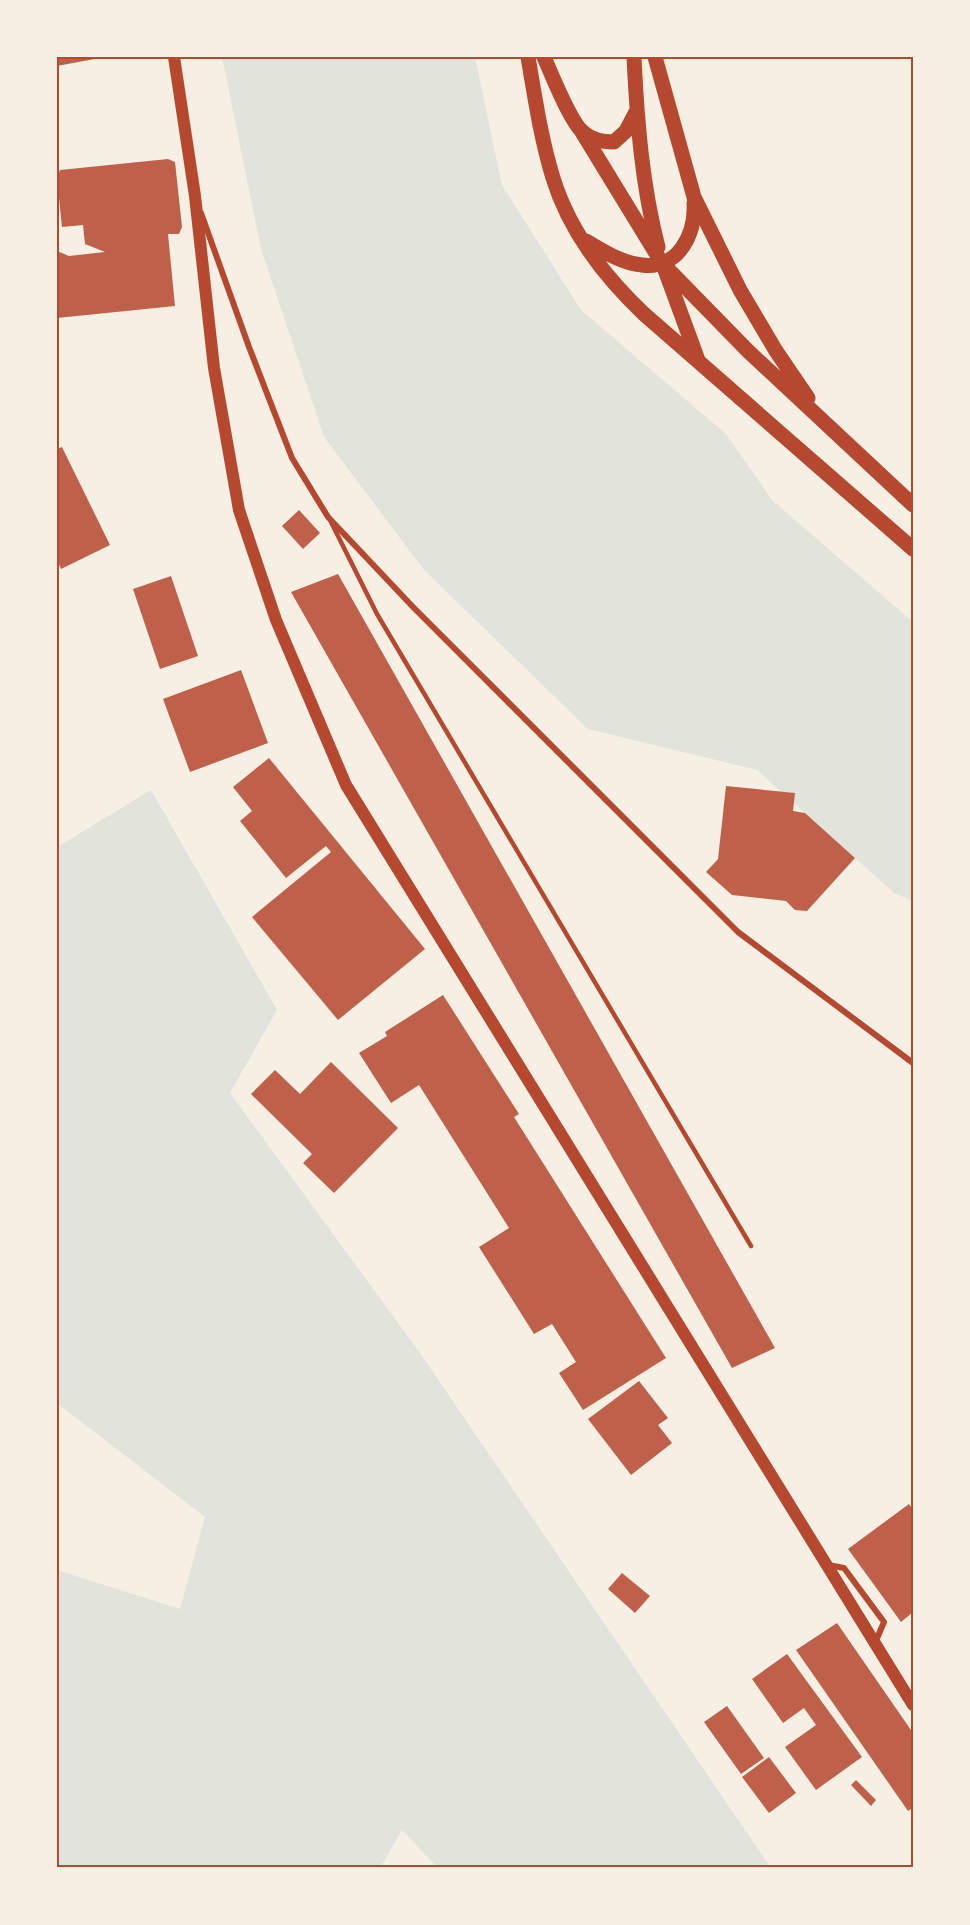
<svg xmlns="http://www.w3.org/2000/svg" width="970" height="1925" font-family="'Exo 2',sans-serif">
	<rect width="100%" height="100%" fill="#f6efe4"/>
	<path fill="#e2e4dc" d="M222,57H475L502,185L581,310L726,434L772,500L913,622V901L894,893L757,770L588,729L424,570L324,437L261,249Z
		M151,790L277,1010L230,1093L420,1353L771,1868H438L402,1830L380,1868H57V1570L180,1609L205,1517L58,1404L57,1399V847Z"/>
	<path fill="#bf614a" d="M57,57H100V58L57,66Z
		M168,159L175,162L182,227L179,234H168L175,306L57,318V251L69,256L105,252L85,244L83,225L62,227L57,178L60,170Z
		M62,447L110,545L61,569L57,560V449Z
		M299,510L320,533L303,549L282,526Z
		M338,574L775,1348L732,1368L291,592Z
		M171,576L198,656L160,669L133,589Z
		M241,670L268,743L190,772L163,699Z
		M269,758L425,949L338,1020L252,917L331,852L326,846L286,878L240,821L252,811L233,787Z
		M726,786L795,793L793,811L805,813L855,858L807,911L795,910L786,901L732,895L706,872L718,859Z
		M443,995L519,1114L514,1117L666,1358L583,1410L559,1373L576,1362L552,1324L534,1334L479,1247L509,1228L419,1085L391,1103L359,1053L387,1036L385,1032Z
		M331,1062L398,1128L334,1193L303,1163L312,1154L251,1094L275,1070L300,1094Z
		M639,1381L668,1418L658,1425L672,1443L631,1475L588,1419Z
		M909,1504L913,1510V1612L901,1622L848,1549Z
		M622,1573L650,1596L635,1613L608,1589Z
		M837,1623L913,1733V1812L911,1809L908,1811L796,1650Z
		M787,1654L862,1757L816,1790L785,1747L816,1725L804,1708L783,1723L752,1679Z
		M727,1706L764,1758L741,1774L704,1722Z
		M769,1757L796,1793L769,1813L742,1777Z
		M856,1780L876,1800L871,1806L851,1785Z"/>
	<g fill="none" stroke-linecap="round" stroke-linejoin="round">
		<path stroke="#b5482f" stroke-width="4.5" d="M331,522L377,614L751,1246"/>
		<path stroke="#b5482f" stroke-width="6" d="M201,213L249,347L292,458L328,517L413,607L738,932L913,1063
			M828,1565L844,1568L884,1622L875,1643"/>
		<path stroke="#b5482f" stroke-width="12" d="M174,57L195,196L214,368L239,510L276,620L346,785L913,1705"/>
		<path stroke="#b5482f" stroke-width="15" d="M528,57C535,98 541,139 553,178C569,230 605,277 644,314L913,549
			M544,57C551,73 571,123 583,132C592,140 602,142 614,142L626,131L636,112
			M634,57C637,121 642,185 658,247
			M655,57L694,197L740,290L776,351L808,398
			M582,132L662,263L748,351L913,505
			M586,241C603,251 621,263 642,265C678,270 696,234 694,203
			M665,270L698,360"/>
	</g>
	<rect width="970" height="1925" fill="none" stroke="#f6efe4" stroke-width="117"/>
	<rect x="58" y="58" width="854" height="1808" fill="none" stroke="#b5482f" stroke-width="2"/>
</svg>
